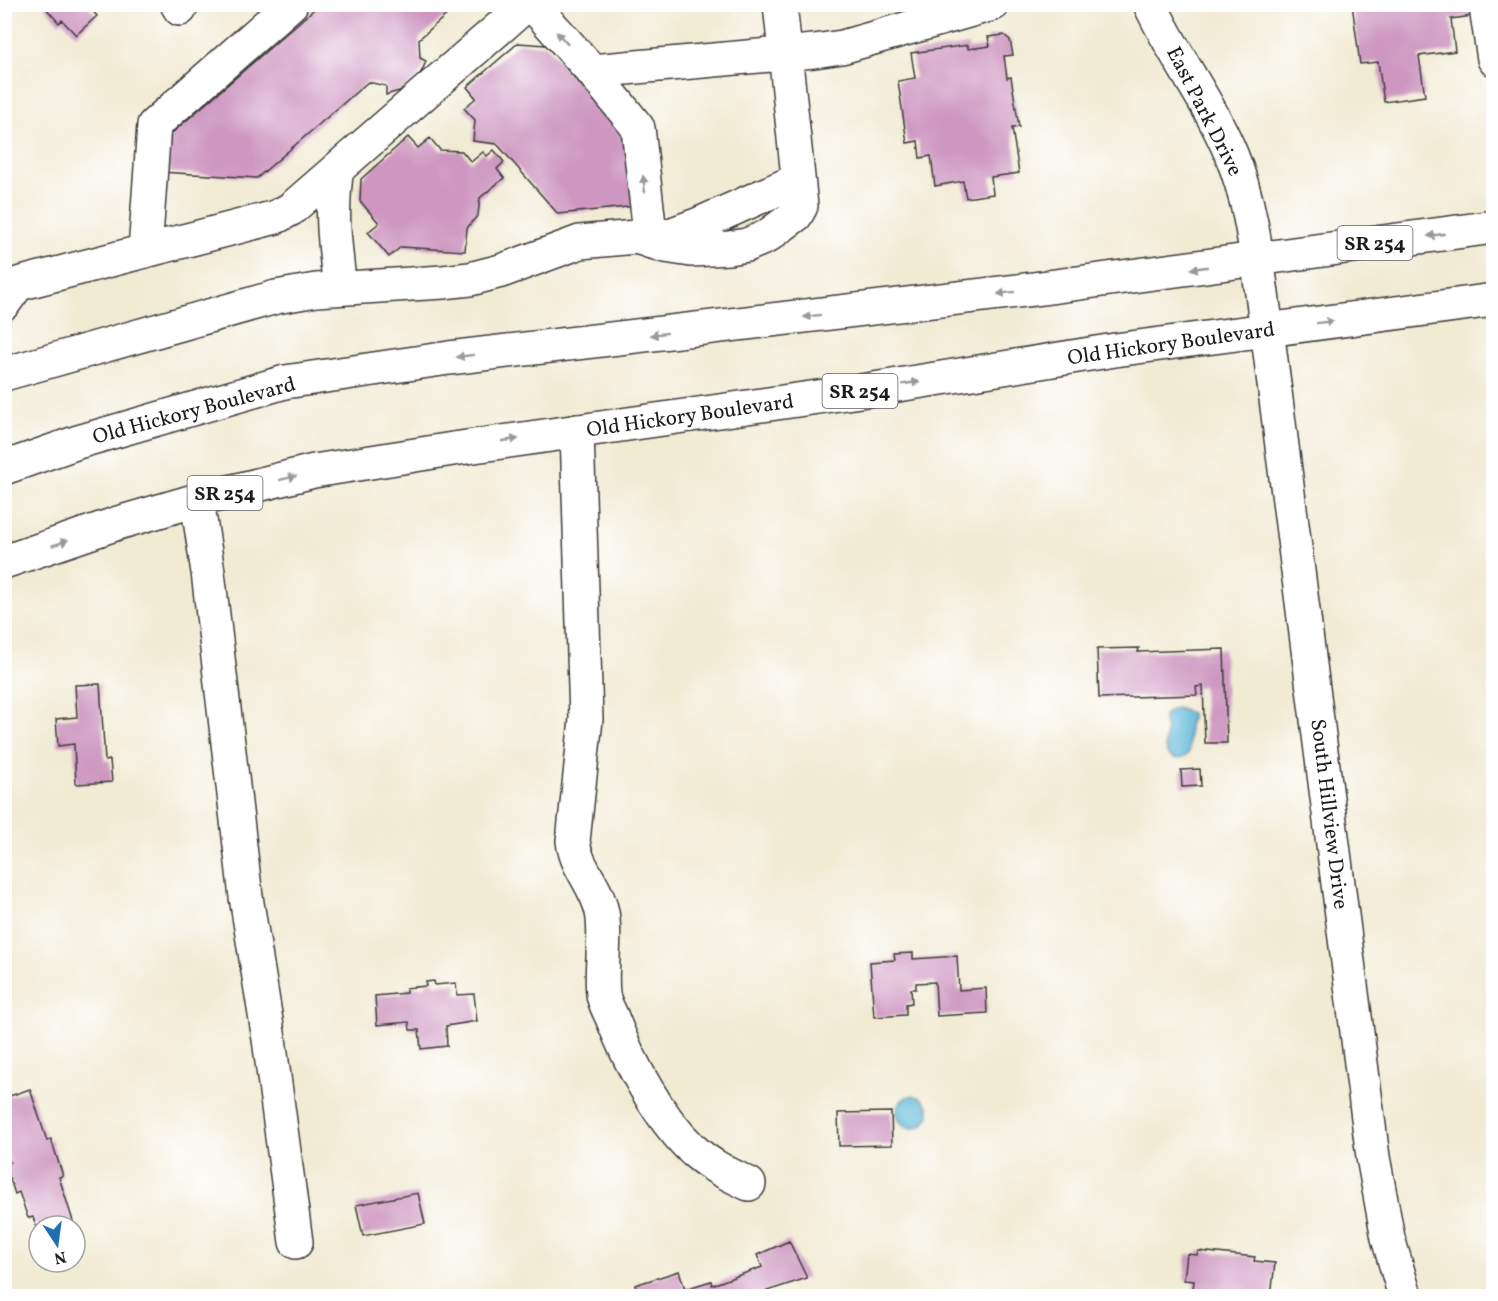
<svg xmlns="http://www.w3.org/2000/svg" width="1498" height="1301" font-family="Vollkorn,serif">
	<rect width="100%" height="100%" fill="#fff"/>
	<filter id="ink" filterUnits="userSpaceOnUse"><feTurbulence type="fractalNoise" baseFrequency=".0167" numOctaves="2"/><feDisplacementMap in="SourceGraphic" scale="12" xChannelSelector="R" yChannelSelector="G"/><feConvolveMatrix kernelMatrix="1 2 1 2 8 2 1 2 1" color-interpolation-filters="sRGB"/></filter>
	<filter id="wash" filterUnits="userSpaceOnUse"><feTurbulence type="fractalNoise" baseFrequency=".008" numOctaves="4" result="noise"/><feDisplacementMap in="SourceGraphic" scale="24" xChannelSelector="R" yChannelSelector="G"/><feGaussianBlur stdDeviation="1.35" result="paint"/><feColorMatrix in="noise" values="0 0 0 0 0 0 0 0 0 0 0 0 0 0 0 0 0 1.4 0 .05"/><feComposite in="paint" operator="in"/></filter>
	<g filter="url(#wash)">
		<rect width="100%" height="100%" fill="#f1ebd4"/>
		<path fill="#5ab6d8" stroke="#3b697a" stroke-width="1.5" d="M1176,708L1191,713V720L1189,721V752C1183,761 1176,760 1168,755C1163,747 1165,744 1166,736C1168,724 1155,715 1176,708Z
			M897 1112a16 16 0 1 1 32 0a16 16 0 1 1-32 0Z"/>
		<g id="blocks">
			<path fill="#ce97c1" d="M42,4H87L97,16L76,35L62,20L59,23Z
				M320,4H459L419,39L420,58L426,61L422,71L414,82L402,90L386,95V86L368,82L257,178L161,172L164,140Z
				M1352,4H1494V13L1451,19L1455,51L1419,56L1425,96L1384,102L1378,62L1360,64Z
				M1004,35L1010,40L1013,55L1004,56L1007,78L1011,77L1019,127L1012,128L1019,173L991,177L993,194L966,198L963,181L935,186L931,156L920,158L918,141L907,143L898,81L915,78L911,53L968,45V49L990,46L988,37Z
				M518,43L546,45L630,141L637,206L558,214L497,144L473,141L475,120L464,108L476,98L467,87Z
				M408,137L418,148L430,138L440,150L462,151L471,162L483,152L487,156L494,150L504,162L497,169L504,178L480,198L478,215L467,228L465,251L401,247L389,257L368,232L379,223L360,201L361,179Z
				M1139,648L1138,652L1224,649L1227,743H1205L1203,686L1196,687L1197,695L1099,698L1097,649Z
				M100,684L105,761L110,760L112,782L76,784L74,744L58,746L56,719L77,717L75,685Z
				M1200,769L1201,786L1182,787L1181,770Z
				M913,953V959L957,956L959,990L986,988L987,1013L937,1016L935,982L916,983V989H911L912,1003L906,1004V1015L874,1017L870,962L895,960L894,954Z
				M434,981L435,985L456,983L457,995L474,994L477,1021L446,1026L447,1046L421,1049L419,1030H410L409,1022L377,1025L375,996L406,993V988L426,986V982Z
				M30,1089L47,1141L51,1139L63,1176L59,1177L73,1221L56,1226H39V1234L33,1217L28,1218L19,1192L15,1194L5,1164L10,1162L4,1144V1098Z
				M891,1112L892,1145L839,1146L838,1113Z
				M418,1193L425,1224L363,1236L356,1205Z
				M789,1241L807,1278L752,1296H638L635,1285L679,1271L685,1289L711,1281L712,1285L762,1267L757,1255Z
				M1198,1251L1255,1257L1254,1261L1275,1263L1271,1296H1192L1194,1281L1184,1280L1187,1254L1197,1255Z"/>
		</g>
	</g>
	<g filter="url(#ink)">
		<use href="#blocks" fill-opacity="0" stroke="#3c3b38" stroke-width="1.5"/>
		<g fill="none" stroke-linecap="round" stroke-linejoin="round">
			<defs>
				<path id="minor" d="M177,4L180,9
					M532,4L592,71L638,128L651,242L697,225L798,180
					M1150,4C1174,56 1209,101 1231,154C1254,209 1258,271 1267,329L1373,1157L1388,1238L1405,1296
					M1487,14L1494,59
					M592,71L814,51L842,47L993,4
					M337,169C330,210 335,247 340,288
					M145,251L154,125L291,4
					M4,303L18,284L276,217L291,209L527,4
					M4,374L276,297L316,290L443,282L470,279L501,271L580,242L636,237L665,246L691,250L729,248L747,245L766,237L796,215L801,206L780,4
					M577,431L586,719L573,841C576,868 597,886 602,912C607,939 600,967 603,994C604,1003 610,1012 613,1020C630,1063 657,1115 691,1148C707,1164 728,1174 749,1184
					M197,500L208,572L246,897L269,1039L296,1242"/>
				<path id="major" d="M4,468L78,442L285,382L449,358L1034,289L1494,227
					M4,562L118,523L197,500L314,471L453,449L867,390L1115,350L1494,300"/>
			</defs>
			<use href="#minor" stroke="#3c3b38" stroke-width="36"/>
			<use href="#major" stroke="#3c3b38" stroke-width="36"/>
			<use href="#minor" stroke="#fff" stroke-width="33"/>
			<use href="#major" stroke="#fff" stroke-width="33"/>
		</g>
		<defs><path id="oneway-solid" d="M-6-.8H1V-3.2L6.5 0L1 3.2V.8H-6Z" transform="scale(1.5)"/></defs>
		<g fill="#999">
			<use href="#oneway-solid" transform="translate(562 38) rotate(-132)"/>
			<use href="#oneway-solid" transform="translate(644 184) rotate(-96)"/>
			<use href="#oneway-solid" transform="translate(1436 235) rotate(172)"/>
			<use href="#oneway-solid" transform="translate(1199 268) rotate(172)"/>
			<use href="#oneway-solid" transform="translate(1006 293) rotate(173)"/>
			<use href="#oneway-solid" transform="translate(812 316) rotate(173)"/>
			<use href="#oneway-solid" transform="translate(1325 322) rotate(-7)"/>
			<use href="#oneway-solid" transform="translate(659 334) rotate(173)"/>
			<use href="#oneway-solid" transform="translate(465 356) rotate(173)"/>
			<use href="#oneway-solid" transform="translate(911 383) rotate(-9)"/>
			<use href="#oneway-solid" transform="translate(510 440) rotate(-8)"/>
			<use href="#oneway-solid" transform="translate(288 478) rotate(-14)"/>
			<use href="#oneway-solid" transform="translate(60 543) rotate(-19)"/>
		</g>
	</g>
	<g text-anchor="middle" stroke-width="4.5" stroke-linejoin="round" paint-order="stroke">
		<g fill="#fff" stroke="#606060" stroke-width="1.5">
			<rect x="1337.5" y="226" width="75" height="34" rx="4.5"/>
			<rect x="822.5" y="374" width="75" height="34" rx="4.5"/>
			<rect x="187.5" y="476" width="75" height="34" rx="4.5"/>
		</g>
		<g font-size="20" font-weight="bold" fill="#1c1c1c">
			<text x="1375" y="250">SR 254</text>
			<text x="860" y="398">SR 254</text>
			<text x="225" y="500">SR 254</text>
		</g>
		<g font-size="21" fill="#1c1c1c" stroke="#fff">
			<text transform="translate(1205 111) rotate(63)" y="7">East Park Drive</text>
			<text transform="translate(1171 343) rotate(-8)" y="7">Old Hickory Boulevard</text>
			<text transform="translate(194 410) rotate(-15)" y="7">Old Hickory Boulevard</text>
			<text transform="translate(690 415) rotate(-8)" y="7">Old Hickory Boulevard</text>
			<text transform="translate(1330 814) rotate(83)" y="7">South Hillview Drive</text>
		</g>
	</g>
	<rect width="1498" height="1301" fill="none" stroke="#fff" stroke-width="24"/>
	<g transform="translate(57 1244) rotate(167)"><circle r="28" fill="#ffffff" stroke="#a4a4a4" stroke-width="1.5"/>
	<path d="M0-4.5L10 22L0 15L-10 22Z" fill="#1f6fb2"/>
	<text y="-9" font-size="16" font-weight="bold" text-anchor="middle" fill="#1c1c1c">N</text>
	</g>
</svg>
